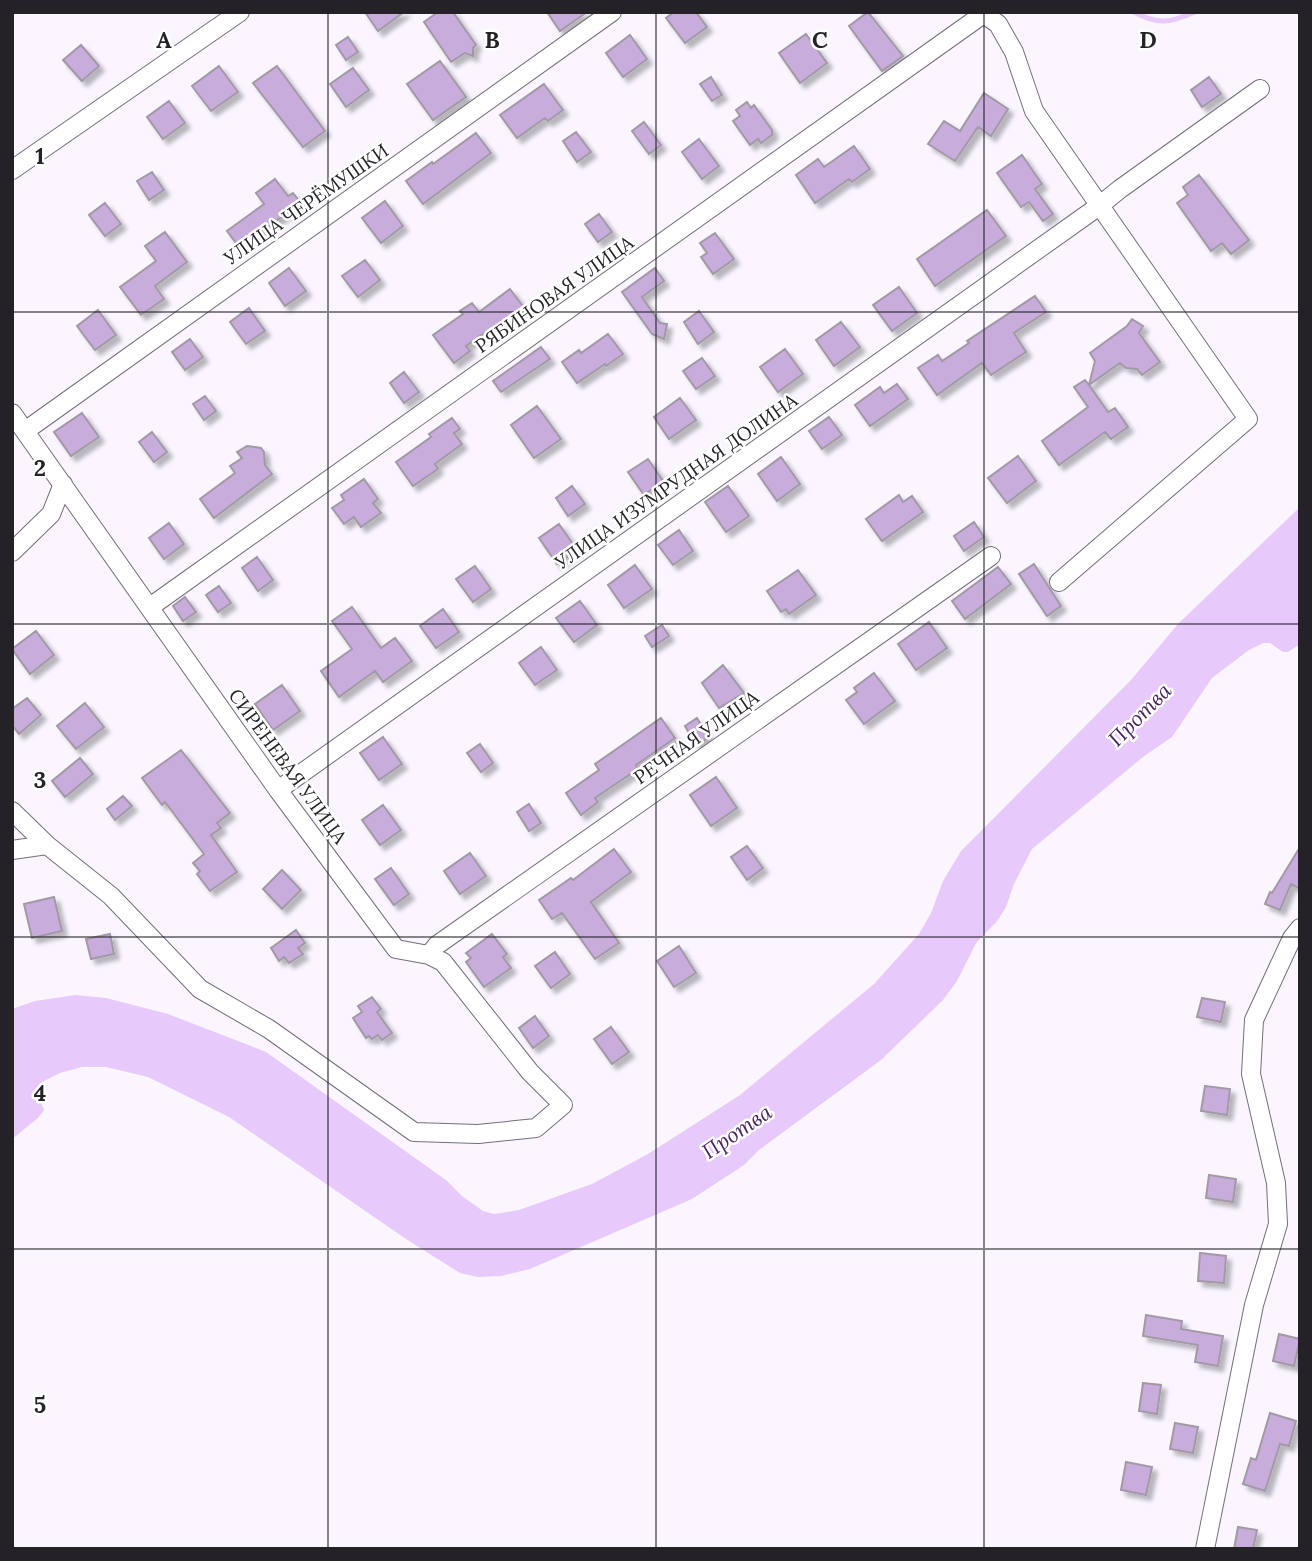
<svg xmlns="http://www.w3.org/2000/svg" width="1312" height="1561" font-family="Lora,serif">
	<defs>
		<filter id="shadow"><feDropShadow dx="5" dy="5" stdDeviation="2" flood-color="#0004"/></filter>
	</defs>
	<rect width="100%" height="100%" fill="#faf5fe"/>
	<path fill="#e7cafb" d="M1300,507V644L1288,652H1283L1270,643H1263L1249,650L1212,678L1172,737L1143,757L1032,849L1014,884L1006,907L998,920L976,943L957,981L943,1000L881,1060L759,1150L744,1165L692,1199L530,1269L501,1276L478,1277L460,1273L406,1239L229,1117L148,1077L106,1067H82L60,1073L42,1082L38,1087L37,1093L44,1110L38,1118L12,1139V1009L35,1001L75,995L106,998L168,1014L266,1052L446,1180L462,1196L483,1211L494,1214L519,1210L592,1184L648,1154L740,1095L874,984L919,934L931,913L943,881L961,851L1131,680L1178,624Z"/>
	<g fill="none" stroke-linecap="round" stroke-linejoin="round">
		<path stroke="#e7cafb" stroke-width="5" d="M1134,12C1158,25 1170,23 1195,12"/>
	</g>
	<path fill="#c8acdc" stroke="#a199a6" stroke-width="2" filter="url(#shadow)" d="M365,12H404L378,31Z
		M438,12H453L476,45L473,48V56L465,53L451,62L424,22Z
		M547,12H587L560,31Z
		M674,12H696L707,27L685,43L666,18Z
		M868,12L903,56L882,71L849,26Z
		M806,34L827,63L800,83L779,53Z
		M630,35L647,59L623,77L606,53Z
		M348,37L358,52L346,60L336,45Z
		M81,45L99,66L82,81L63,60Z
		M440,61L466,97L433,120L407,84Z
		M219,66L238,92L211,111L192,86Z
		M277,66L325,131L303,147L253,83Z
		M353,68L369,90L346,107L330,84Z
		M711,77L722,95L712,101L700,84Z
		M1209,77L1221,94L1202,107L1191,90Z
		M544,84L563,110L548,121L545,118L517,138L500,115Z
		M984,93L1008,109L991,136L978,127L955,161L928,144L944,121L960,131Z
		M169,101L185,123L163,139L147,117Z
		M747,102L751,108L754,105L772,130V135L761,143L758,139L750,145L733,121L740,116L736,110Z
		M644,122L661,145L649,154L632,131Z
		M576,132L591,152L577,162L563,141Z
		M476,133L491,153L423,204L406,181L432,162L433,164Z
		M699,139L719,166L702,179L682,152Z
		M854,146L870,169L852,182L849,179L815,203L796,175L818,159L824,167Z
		M1022,155L1042,184L1035,189L1053,214L1043,221L1029,202L1021,207L997,173Z
		M152,172L164,190L149,200L137,181Z
		M1199,175L1249,240L1231,254L1222,243L1211,251L1177,203L1188,195L1183,187Z
		M275,179L288,196L293,193L301,203L239,247L227,231L264,204L256,193Z
		M385,201L403,226L381,243L362,218Z
		M105,203L121,224L105,236L89,215Z
		M987,210L1006,236L935,286L917,259Z
		M599,214L612,232L598,242L585,224Z
		M165,232L187,262L155,286L164,299L141,315L120,287L156,261L145,246Z
		M715,233L734,259L713,274L701,257L707,253L700,243Z
		M365,260L380,280L358,297L342,276Z
		M289,268L306,291L285,306L269,283Z
		M655,268L664,281L642,297L660,323L667,324L664,339L652,334L622,292Z
		M899,287L917,313L892,331L873,305Z
		M510,289L525,309L504,324L501,321L466,346L470,351L454,363L433,335L463,314L460,311L472,303L479,312Z
		M1035,296L1046,312L1014,333L1026,352L991,375L982,363L937,395L918,368L938,355L942,361L969,343L967,341Z
		M249,308L265,331L246,344L230,322Z
		M98,310L116,335L95,350L77,326Z
		M699,311L714,332L698,344L684,322Z
		M1132,319L1143,326L1139,333L1160,362L1142,375L1137,369L1126,368L1120,363L1089,385L1108,412L1115,408L1128,427L1111,439L1105,432L1059,465L1042,441L1088,407L1074,387L1085,380L1089,385L1095,361L1090,353L1127,326Z
		M841,322L860,347L834,366L816,340Z
		M608,334L623,354L606,366L605,364L577,383L562,362L579,350L581,353Z
		M190,339L203,357L185,370L172,352Z
		M541,347L550,359L501,392L493,381Z
		M785,349L803,374L778,392L760,367Z
		M702,358L715,376L696,389L683,371Z
		M404,372L419,392L404,403L390,383Z
		M897,384L908,399L870,426L855,405L880,387L884,393Z
		M205,396L216,411L204,420L193,404Z
		M680,398L696,420L669,439L654,417Z
		M537,406L561,439L534,458L511,425Z
		M82,413L99,437L71,456L54,432Z
		M829,417L842,435L822,449L809,431Z
		M452,418L460,429L454,433L462,444L435,464L438,469L413,486L396,462L431,437L429,434Z
		M152,432L167,452L154,462L139,442Z
		M247,446L261,448L264,452L265,465L272,474L214,518L200,499L235,473L230,466L242,458L237,452Z
		M1018,456L1036,481L1007,503L988,478Z
		M781,457L800,484L777,501L758,474Z
		M648,459L663,481L644,495L628,472Z
		M364,479L378,499L373,503L381,513L361,527L354,517L344,524L332,508L344,500L341,495Z
		M572,486L585,504L568,516L556,498Z
		M728,486L749,516L726,532L705,502Z
		M899,495L903,502L912,496L923,512L882,541L866,519Z
		M974,522L984,537L964,551L954,536Z
		M169,523L184,544L164,559L149,538Z
		M559,524L577,550L557,564L539,538Z
		M679,530L693,551L673,565L658,545Z
		M257,557L273,580L258,591L242,568Z
		M1034,564L1061,606L1047,616L1019,574Z
		M635,565L652,589L624,608L608,585Z
		M475,566L491,589L473,602L456,579Z
		M998,567L1011,584L965,619L952,601Z
		M798,570L816,595L789,614L786,609L781,612L767,591Z
		M219,586L231,603L218,612L206,595Z
		M185,597L196,612L183,621L173,606Z
		M580,601L597,625L574,642L556,618Z
		M352,607L381,648L395,638L412,661L383,682L375,671L339,697L321,671L352,649L332,621Z
		M443,609L459,632L436,648L420,626Z
		M929,622L947,648L916,670L898,644Z
		M662,625L669,636L652,647L645,636Z
		M36,631L54,655L30,674L12,649Z
		M541,647L557,670L535,685L519,663Z
		M723,665L744,693L719,708L702,683Z
		M874,673L895,701L864,724L846,700L857,692L854,688Z
		M282,685L300,711L273,730L255,704Z
		M27,698L41,715L19,734L12,725V709Z
		M85,703L104,727L76,749L57,726Z
		M661,718L675,738L636,765L638,769L595,798L598,802L581,815L566,793L599,770L595,764Z
		M697,718L709,738L696,745L685,726Z
		M383,737L402,764L379,780L360,753Z
		M480,744L493,763L481,772L467,753Z
		M181,750L230,813L217,823L221,828L211,835L237,872L210,891L197,874L200,871L193,863L204,854L165,802L162,805L142,778Z
		M80,758L93,774L65,797L52,781Z
		M716,777L737,808L711,826L690,795Z
		M123,796L132,806L115,820L107,809Z
		M529,804L541,823L529,831L517,812Z
		M383,805L401,830L380,845L362,820Z
		M747,846L763,868L747,880L731,857Z
		M1300,847V889L1291,884L1280,910L1265,904L1270,892L1272,893Z
		M614,849L631,872L591,902L619,943L595,959L562,913L552,919L539,900L571,878L573,880Z
		M470,853L486,876L460,894L444,871Z
		M391,868L409,894L394,905L375,879Z
		M282,870L301,890L282,909L263,889Z
		M54,897L62,931L32,938L24,904Z
		M296,930L305,943L298,948L303,954L289,963L284,957L279,961L271,948Z
		M110,934L114,954L91,959L86,939Z
		M492,934L507,954L503,957L511,968L484,987L466,962L471,958L466,953Z
		M679,946L696,973L674,987L657,961Z
		M555,952L570,974L551,988L535,966Z
		M372,997L381,1009L377,1012L392,1033L382,1040L378,1035L372,1039L369,1036L366,1038L353,1018L362,1012L358,1006Z
		M1202,998L1225,1002L1221,1022L1197,1017Z
		M535,1016L549,1036L533,1048L519,1028Z
		M611,1027L629,1052L612,1064L594,1039Z
		M1205,1086L1230,1089L1227,1115L1201,1111Z
		M1209,1175L1236,1179L1233,1202L1206,1198Z
		M1200,1253L1226,1256L1224,1283L1198,1281Z
		M1146,1315L1182,1321L1181,1329L1223,1336L1218,1366L1195,1362L1198,1345L1143,1336Z
		M1279,1334L1300,1339L1294,1366L1273,1361Z
		M1143,1383L1161,1385L1157,1414L1139,1411Z
		M1270,1413L1296,1421L1289,1446L1280,1444L1265,1491L1243,1484L1251,1458L1256,1460Z
		M1175,1423L1198,1427L1193,1453L1170,1449Z
		M1126,1462L1152,1467L1146,1495L1121,1490Z
		M1238,1527L1257,1530L1253,1549H1234Z"/>
	<g fill="none" stroke-linecap="round" stroke-linejoin="round">
		<defs>
			<path id="minor" d="M981,12L998,24L1014,52L1034,111L1248,419L1059,582
				M12,170L240,12
				M12,413L278,790L396,949L429,955L443,962L530,1072L563,1105L536,1128L478,1134L414,1132L269,1029L200,989L111,896L47,845L12,811
				M25,431L612,12
				M12,552L51,514L63,484
				M150,607L982,15
				M278,790L1099,206L1120,189L1260,89
				M12,850L47,845
				M429,955L437,945L991,556
				M1205,1549L1254,1305L1278,1224L1276,1183L1251,1074L1254,1020L1292,938L1300,928"/>
		</defs>
		<use href="#minor" stroke="#756e7a" stroke-width="20"/>
		<use href="#minor" stroke="#fff" stroke-width="18"/>
	</g>
	<path fill="none" stroke="#252227" stroke-width="2" stroke-opacity="0.55" d="M328,12V1549M656,12V1549M984,12V1549M12,312H1300M12,624H1300M12,937H1300M12,1249H1300"/>
	<g text-anchor="middle" stroke-width="5" stroke-linejoin="round" paint-order="stroke">
		<g font-size="19" fill="#252227" stroke="#fff">
			<text transform="translate(306 204) rotate(-35)" y="7">УЛИЦА ЧЕРЁМУШКИ</text>
			<text transform="translate(554 294) rotate(-35)" y="7">РЯБИНОВАЯ УЛИЦА</text>
			<text transform="translate(676 481) rotate(-35)" y="7">УЛИЦА ИЗУМРУДНАЯ ДОЛИНА</text>
			<text transform="translate(696 737) rotate(-35)" y="7">РЕЧНАЯ УЛИЦА</text>
			<text transform="translate(288 766) rotate(54)" y="7">СИРЕНЕВАЯ УЛИЦА</text>
		</g>
		<g font-size="21" font-style="italic" fill="#48245d" stroke="#fff">
			<text transform="translate(1140 715) rotate(-45)" y="7">Протва</text>
			<text transform="translate(737 1132) rotate(-34)" y="7">Протва</text>
		</g>
	</g>
	<g font-size="23" text-anchor="middle" font-weight="bold" fill="#252227" stroke="#fff" stroke-width="5" stroke-linejoin="round" paint-order="stroke">
		<text x="164" y="48">A</text>
		<text x="492" y="48">B</text>
		<text x="820" y="48">C</text>
		<text x="1148" y="48">D</text>
		<text x="40" y="164">1</text>
		<text x="40" y="476">2</text>
		<text x="40" y="788">3</text>
		<text x="40" y="1101">4</text>
		<text x="40" y="1413">5</text>
	</g>
	<rect width="1312" height="1561" fill="none" stroke="#252227" stroke-width="28"/>
</svg>
